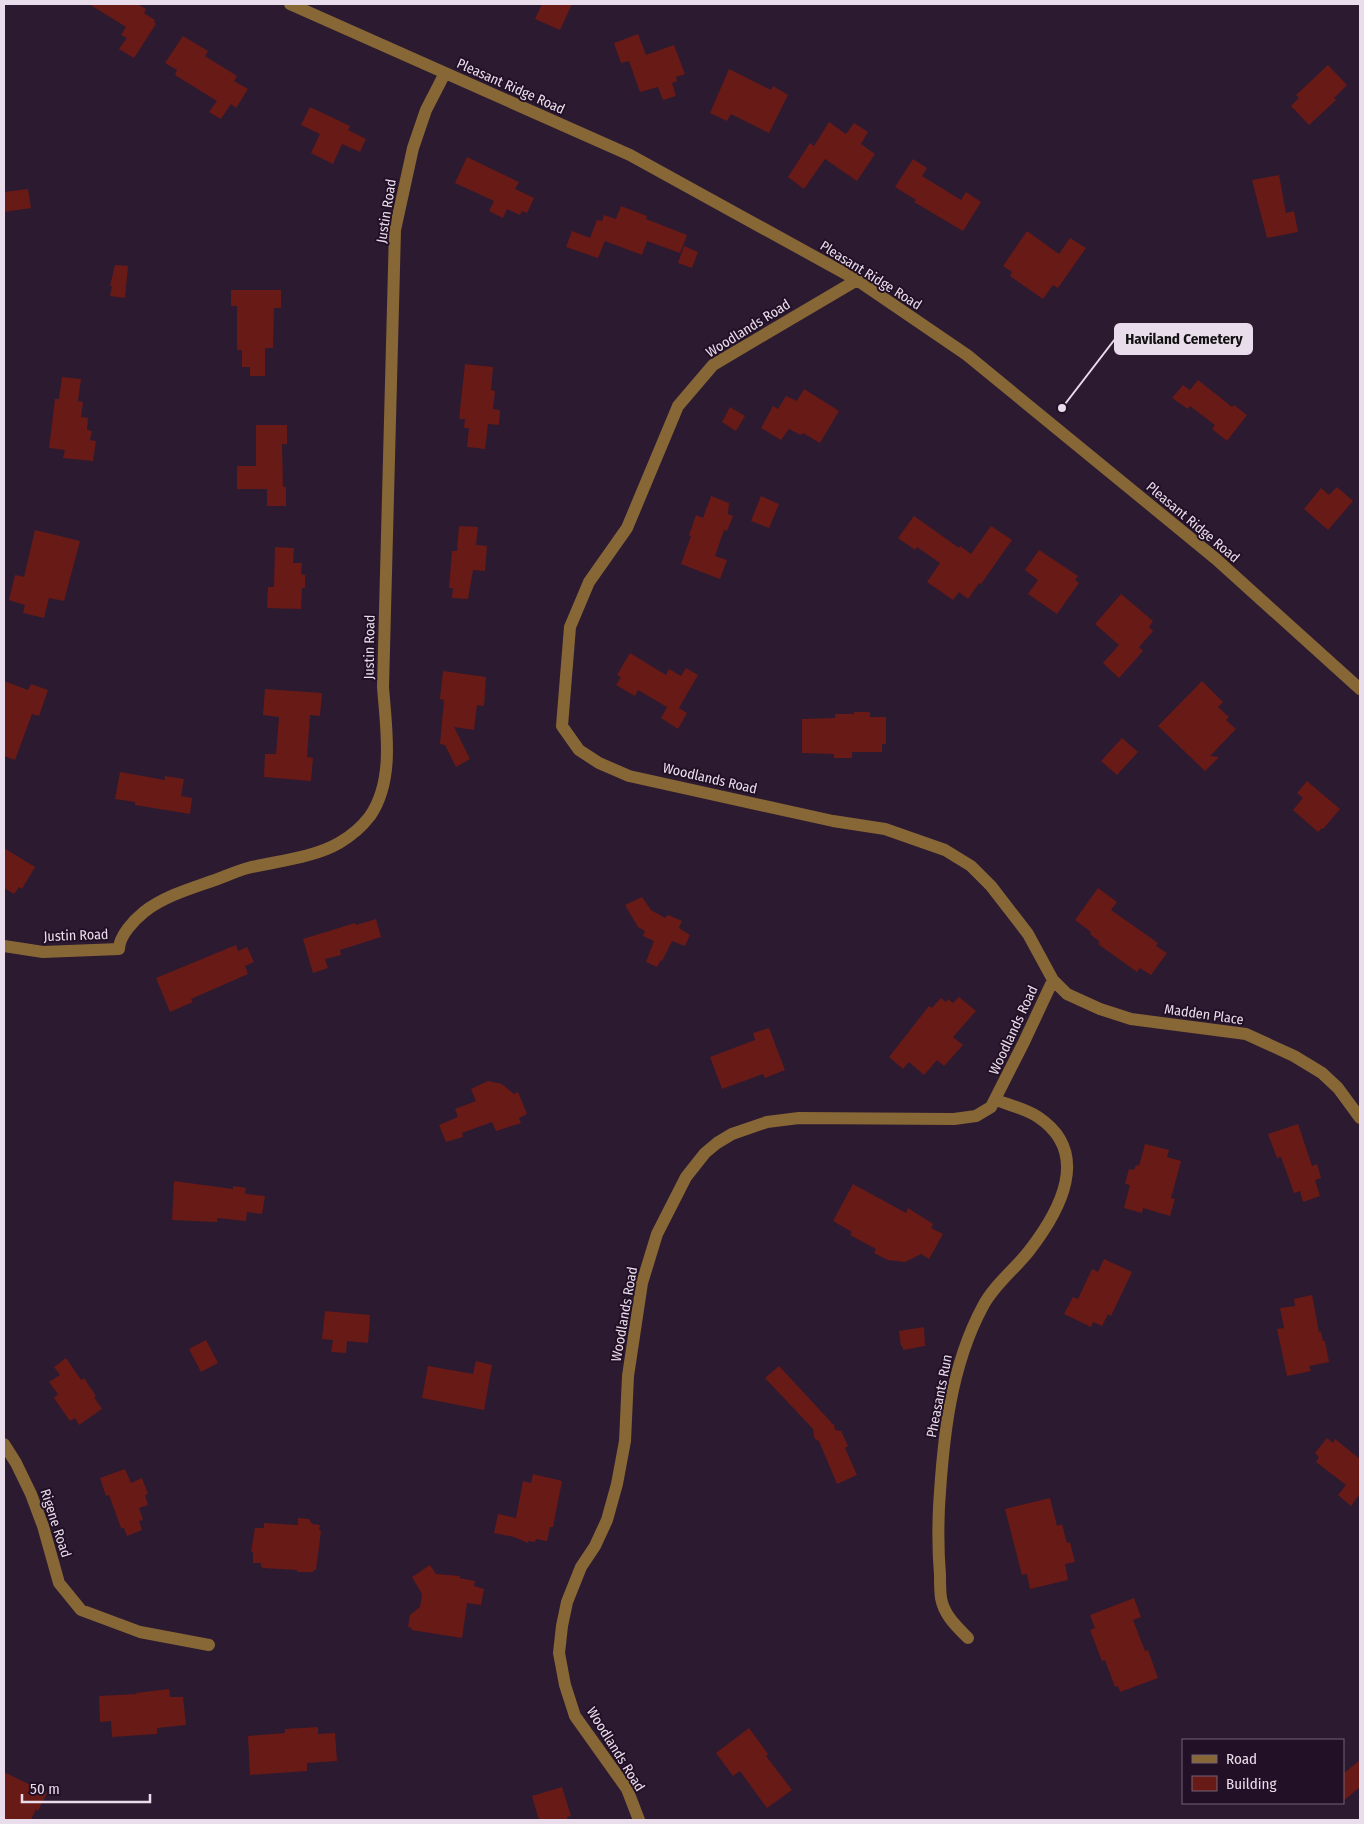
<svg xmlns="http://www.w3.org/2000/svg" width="1364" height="1824" font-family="'Fira Sans Condensed',sans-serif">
	<rect width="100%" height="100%" fill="#2c1a30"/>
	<path fill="#681a17" d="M89,4H137L146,9L144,13L155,20L154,22L156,24L134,58L119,49L127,38L121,35L126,27Z
		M542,4H572L560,30L535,19Z
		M638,34L646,55L674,45L685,74L676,77L677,81L672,83L676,96L663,100L658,87L640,92L629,61L621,63L614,43Z
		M183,36L208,51L205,56L237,76L234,81L248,89L236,108L231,104L221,119L209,112L217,101L175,75L177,70L165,63Z
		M1328,65L1347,85L1334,98L1336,100L1309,125L1291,106L1299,98L1296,95Z
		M729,69L771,90L773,86L788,95L769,133L731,114L727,121L710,113Z
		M310,107L350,126L348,130L366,139L360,152L342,144L333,164L311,153L320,134L301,125Z
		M829,122L846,134L854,123L868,132L861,144L875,154L857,181L825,159L804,189L788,177L810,143L814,146Z
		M467,157L519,182L515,189L534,198L527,213L522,211L520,215L507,209L503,218L489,211L494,201L455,183Z
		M913,159L927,168L922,176L961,200L966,192L981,202L963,231L914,202L916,200L895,187Z
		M1279,175L1286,213L1294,211L1298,232L1267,238L1252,180Z
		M28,189L31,208L4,212V192Z
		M621,206L647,216L646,219L687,235L680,253L647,241L642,255L605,241L598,258L566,247L572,231L590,238L597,220L602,221L604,215L616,219Z
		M1027,231L1059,254L1070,238L1086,248L1058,288L1053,285L1043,299L1010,276L1012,272L1003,266Z
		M684,246L698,252L692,268L678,263Z
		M115,265L128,266L125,298L110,296L112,286H110Z
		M231,290H281V308H274L273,348H265V376H250V367H242V350H237V306H231Z
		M465,364L493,367L491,390L495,391L493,409L500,410L499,425L488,424L485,449L467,447L469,428H464L465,419H459Z
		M62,377L81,379L78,401L83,402L81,417L88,418L87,430L92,431L90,440L96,441L93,461L63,458L65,450L49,448L55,399H59Z
		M1198,380L1232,407L1234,405L1247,415L1227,441L1212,429L1215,425L1190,406L1188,409L1172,398L1183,385L1190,390Z
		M804,389L839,411L820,443L803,433L801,435L789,429L781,440L761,428L773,406L778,409L786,396L797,401Z
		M730,407L745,416L736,431L722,422Z
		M256,425H287V444H282L283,487H286V506H267V489H237V466H256Z
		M1337,487L1353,501L1328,530L1304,509L1321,488L1329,495Z
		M711,496L729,503L728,514L733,516L727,531L724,530L715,556L727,560L720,579L681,564L691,536L689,535L696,515L703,518Z
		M761,496L779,504L769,528L751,521Z
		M914,516L959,548L960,546L971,554L991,526L1012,540L981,584L979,583L968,599L959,592L953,600L927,582L940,563L917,547L915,550L898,538Z
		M459,526L478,527L476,545L487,546L485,571L473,570L468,599L452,598L453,588H449L452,551H457Z
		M35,530L80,541L64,601L49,598L44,618L23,613L25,605L9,600L15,575L24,577Z
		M275,547L294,548L293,563H302L301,574L305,575V588H302L301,609L267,608L268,587H274Z
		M1039,550L1078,576L1075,580L1079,583L1057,614L1028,594L1038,580L1025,570Z
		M1121,594L1153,621L1149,627L1153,631L1139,647L1143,651L1119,678L1103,663L1119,645L1095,624Z
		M630,653L666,675L669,669L681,676L686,668L698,675L679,708L687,713L678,729L661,718L667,707L638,690L635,696L616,685L621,677L617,675Z
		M443,671L486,677L484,706L477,705L474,730L454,727L470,759L456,767L445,745L440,744L444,700L440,699Z
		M4,681L28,690L31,684L48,690L39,716L32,714L15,760L4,756Z
		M1202,681L1223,702L1218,707L1229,717L1226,720L1236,729L1210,756L1219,757L1205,771L1158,726Z
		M265,689L322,693L320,716L310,715L307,757L313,758L311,781L264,777L265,754H276L279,717L263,715Z
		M854,712H870V717H886V744H882V752H852V758H834V754L802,753V719L835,718V714H854Z
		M1122,738L1138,752L1117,775L1101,761Z
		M120,772L165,780V776L184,779L181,796L192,798L190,814L135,805V802L115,799Z
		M1307,781L1340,809L1323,829L1322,828L1318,832L1293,810L1303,798L1297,793Z
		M4,848L35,867L22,889L19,887L14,894L4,888Z
		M1098,888L1117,902L1111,910L1158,943L1156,946L1167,953L1151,975L1140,968L1137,972L1098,944L1100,942L1090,934L1091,932L1075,920Z
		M642,897L651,910L665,918L668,915L682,921L679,928L690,935L685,946L672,941L662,961L661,960L657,967L646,962L654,941L643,936L645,931L638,927L625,905Z
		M376,919L381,937L340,950L341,955L325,959L328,968L313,973L303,939L355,923L356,925Z
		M236,945L238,951L247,947L254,962L245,966L248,974L191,999L193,1002L170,1012L156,978Z
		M959,997L976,1011L953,1037L963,1045L944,1066L937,1060L924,1075L909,1062L903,1069L889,1057L929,1006L932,1008L941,998L946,1002L948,999L953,1003Z
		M769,1028L785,1070L765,1078L763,1074L722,1089L710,1057L755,1040L753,1033Z
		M488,1081L502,1084L514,1094L518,1092L527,1114L519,1118L521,1123L496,1131L492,1122L462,1133L463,1137L446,1142L439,1125L458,1117L455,1109L476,1101L471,1089Z
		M1298,1124L1312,1166L1317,1164L1321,1178L1315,1180L1320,1196L1303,1202L1300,1191L1294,1193L1281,1157L1277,1158L1268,1134Z
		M1145,1144L1169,1150L1167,1157L1181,1161L1171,1198L1175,1199L1170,1216L1143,1208L1142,1213L1124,1208L1130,1185L1125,1184L1129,1169L1134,1170L1136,1165L1139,1166Z
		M174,1181L233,1189V1186L246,1188L245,1194L265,1196L262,1214L247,1212L246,1221L217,1218V1222L172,1220Z
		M853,1184L906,1213L908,1208L933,1224L931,1228L943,1234L929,1259L921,1254L905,1262L888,1260L874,1253L876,1249L850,1235L852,1232L833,1221Z
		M1104,1259L1132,1272L1111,1316L1108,1314L1102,1326L1093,1322L1091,1327L1064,1314L1073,1297L1078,1299L1092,1269L1098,1272Z
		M1312,1295L1319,1332H1321L1323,1341H1325L1329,1362L1309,1366L1311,1371L1287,1376L1277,1329L1284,1328L1280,1308L1295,1306L1294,1299Z
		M325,1311L370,1315L368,1343L347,1341L346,1353L331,1352L333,1340L322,1339Z
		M924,1327L925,1346L903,1350V1347L901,1346L899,1331Z
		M206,1340L218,1363L201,1372L189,1349Z
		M66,1358L81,1380L84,1378L96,1396L94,1397L102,1409L79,1425L75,1418L70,1421L54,1398L58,1394L49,1382L60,1375L54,1367Z
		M476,1361L492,1365L484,1410L422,1398L428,1366L473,1374Z
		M779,1366L831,1422V1423L834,1424L835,1430L841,1431L848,1446L845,1448L857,1475L837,1484L819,1441L816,1440L814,1437L813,1429L765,1378Z
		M1327,1438L1333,1443L1335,1439L1360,1459V1497L1359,1495L1351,1506L1338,1495L1346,1485L1316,1462L1319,1457L1315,1453Z
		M125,1469L131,1483L142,1478L148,1494L145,1495L148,1505L139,1508L143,1520L139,1521L142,1530L127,1536L124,1528H121L109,1495L106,1496L100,1478Z
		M533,1474L562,1481L553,1527H550L547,1541L536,1539L535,1542L528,1541V1543L514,1537L494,1533L498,1514L516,1518L523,1481L531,1483Z
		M1050,1498L1057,1526L1062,1524L1067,1543L1070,1542L1075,1562L1065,1564L1068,1580L1030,1589L1027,1574L1022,1575L1005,1509Z
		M298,1518L309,1519L312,1524L320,1525L319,1530L321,1531L316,1570H314L313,1572H297V1570L263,1568L261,1566V1563H253V1552H251L255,1528H264V1523L298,1525Z
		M430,1565L436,1574L460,1576L459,1578L475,1581L474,1586L484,1589L481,1605L467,1603L462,1638L411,1630L412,1628L408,1627L410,1615L420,1607L422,1594L412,1577Z
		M1134,1598L1141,1617L1133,1620L1145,1651L1148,1650L1158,1678L1120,1692L1118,1686L1115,1687L1105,1660L1102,1661L1090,1630L1095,1628L1090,1615Z
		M169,1689L170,1697H183L186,1725L157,1728V1734L112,1737L111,1721L100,1722L99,1696L137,1694L136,1693Z
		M318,1727V1734L335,1733L337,1761L307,1763V1771L250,1775L248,1736L285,1733V1729Z
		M749,1728L768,1754L766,1756L792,1790L767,1808L740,1771L733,1776L716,1753Z
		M1360,1760V1787L1343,1801V1774Z
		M4,1772L47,1793L38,1811L36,1809L31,1820H4Z
		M562,1787L571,1816L567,1817L568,1820H539L532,1796Z"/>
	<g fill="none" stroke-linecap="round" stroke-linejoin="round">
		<path stroke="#876736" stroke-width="12" d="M290,4L630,155L857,280L967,355L1216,559L1360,689
			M857,280L713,365L678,406L627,528L589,582L570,627L562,726L579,750L599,763L629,776L833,821L885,829L945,850L971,866L991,886L1028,934L1053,980L1067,994L1100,1009L1131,1019L1246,1034L1294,1056L1322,1073L1338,1088L1360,1118
			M4,946L43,952L119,949C119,936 134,920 144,912C163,897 189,889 212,881C224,877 236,871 248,868C277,861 313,858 339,843C351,836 361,828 370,816C395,780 386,728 383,687L395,230L413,148L426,110L445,73
			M4,1444L16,1463L31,1494L43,1526L59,1583L81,1610L140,1632L209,1645
			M968,1638C956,1626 944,1615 941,1598C940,1591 940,1583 940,1575C938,1552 938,1530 939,1507C943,1439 950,1367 983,1306C994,1285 1014,1270 1029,1251C1060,1211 1092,1153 1038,1117C1026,1109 1009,1105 996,1100
			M639,1820L627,1789L575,1716L565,1685L559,1653L562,1626L567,1602L581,1567L595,1546L607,1520L617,1484L625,1441L628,1376L642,1283L657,1234L686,1177L705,1153L717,1143L732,1134L767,1122L799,1118L954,1119L976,1116L991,1107L1024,1042L1053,980"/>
	</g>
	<g text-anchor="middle" stroke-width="4" stroke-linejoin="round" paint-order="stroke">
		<g font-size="14" fill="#e9ddeb" stroke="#221026">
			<text transform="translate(511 86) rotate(24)" y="5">Pleasant Ridge Road</text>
			<text transform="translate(386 211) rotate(-81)" y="5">Justin Road</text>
			<text transform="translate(871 275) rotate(32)" y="5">Pleasant Ridge Road</text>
			<text transform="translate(748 328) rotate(-32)" y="5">Woodlands Road</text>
			<text transform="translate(1193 522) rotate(40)" y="5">Pleasant Ridge Road</text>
			<text transform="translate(369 647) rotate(-89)" y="5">Justin Road</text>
			<text transform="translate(710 778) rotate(13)" y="5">Woodlands Road</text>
			<text transform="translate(76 935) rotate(-2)" y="5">Justin Road</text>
			<text transform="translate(1204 1014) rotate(8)" y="5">Madden Place</text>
			<text transform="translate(1013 1030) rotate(-65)" y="5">Woodlands Road</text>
			<text transform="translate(624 1314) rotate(-80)" y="5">Woodlands Road</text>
			<text transform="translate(939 1396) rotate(-79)" y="5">Pheasants Run</text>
			<text transform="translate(56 1523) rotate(72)" y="5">Rigene Road</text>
			<text transform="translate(616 1749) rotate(58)" y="5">Woodlands Road</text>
		</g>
	</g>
	<path fill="none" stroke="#e9ddeb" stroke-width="2" d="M1062 408L1115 339"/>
	<circle fill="#e9ddeb" stroke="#221026" stroke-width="2" cx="1062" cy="408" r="5"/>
	<rect fill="#e9ddeb" stroke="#e9ddeb" stroke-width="2" x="1115" y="324" width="137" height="30" rx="5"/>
	<g font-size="15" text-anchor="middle" font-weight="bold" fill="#111">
		<text x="1184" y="344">Haviland Cemetery</text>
	</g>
	<rect width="1364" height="1824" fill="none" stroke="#e9ddeb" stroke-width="10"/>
	<rect x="1182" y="1739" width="162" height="65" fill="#221026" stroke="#726275"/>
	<rect x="1192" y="1755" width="25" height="8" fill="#876736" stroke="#726275"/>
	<text x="1226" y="1764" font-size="15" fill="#e9ddeb">Road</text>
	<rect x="1192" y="1776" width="25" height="15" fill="#681a17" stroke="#726275"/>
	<text x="1226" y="1789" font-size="15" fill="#e9ddeb">Building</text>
	<path d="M22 1794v8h128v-8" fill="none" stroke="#e9ddeb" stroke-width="2.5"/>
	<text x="30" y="1794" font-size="15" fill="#e9ddeb" stroke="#221026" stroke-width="4" paint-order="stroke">50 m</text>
</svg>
